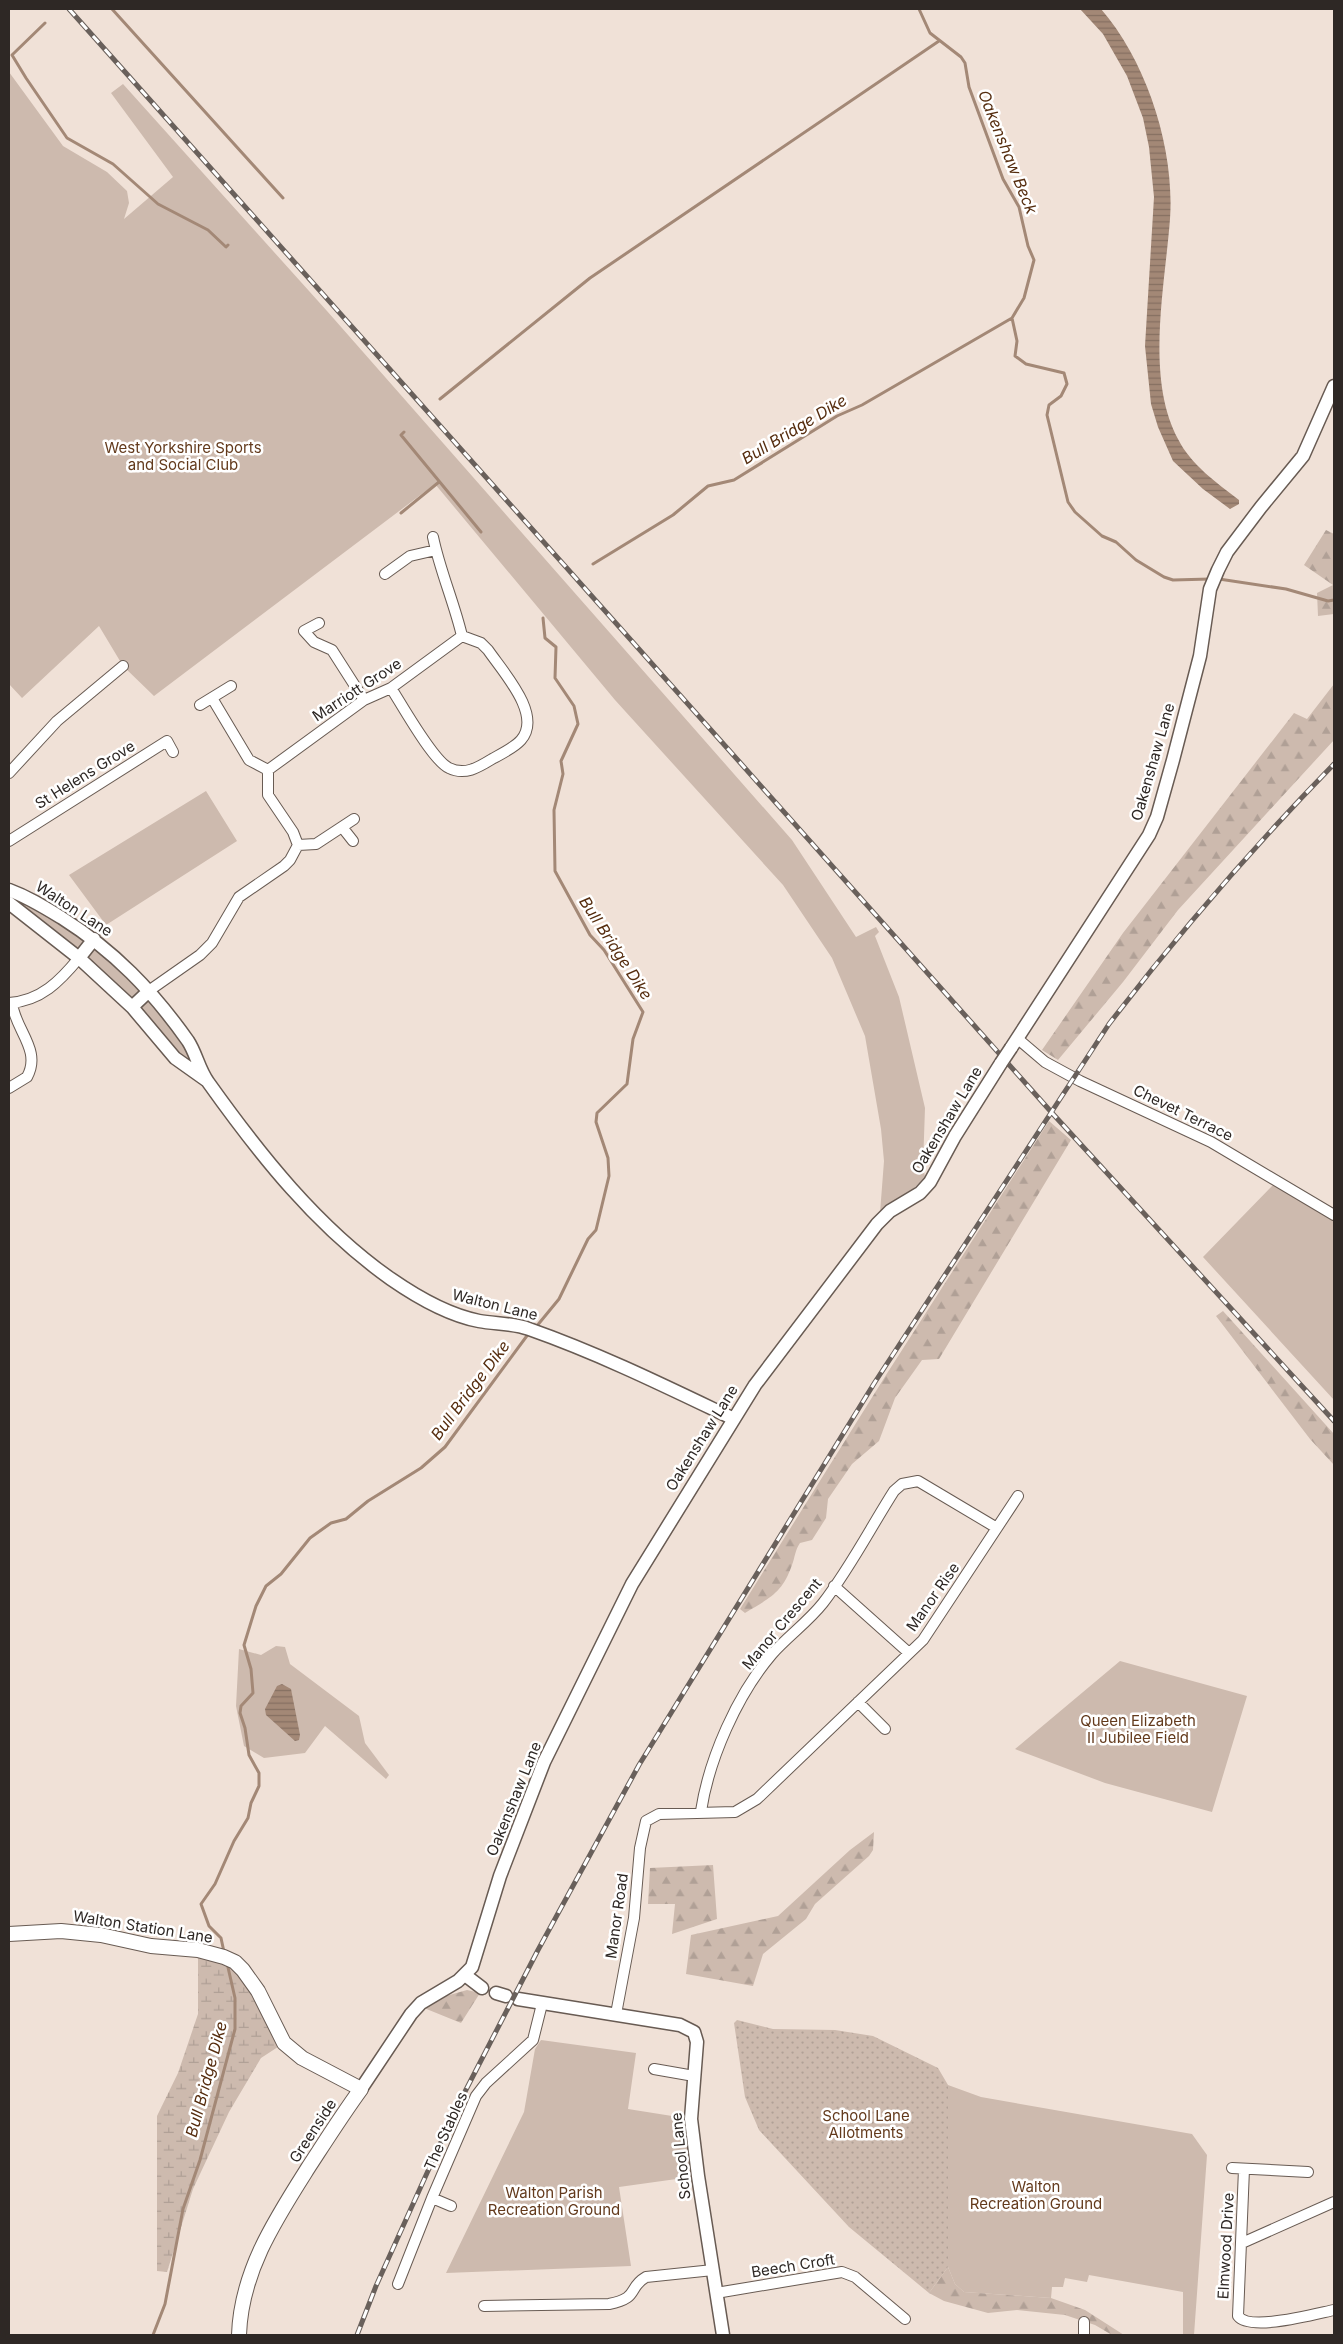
<svg xmlns="http://www.w3.org/2000/svg" width="1343" height="2344" font-family="Inter,sans-serif">
	<defs>
		<pattern id="forest-firs" width="22" height="20" patternUnits="userSpaceOnUse" patternTransform="scale(1.25)"><rect width="22" height="20" fill="#cdbaae"/><path d="M5 1l3.5 6h-7zM16 11l3.5 6h-7z" fill="#b0a096"/></pattern>
		<pattern id="wetland-marsh" width="20" height="14" patternUnits="userSpaceOnUse" patternTransform="scale(1.25)"><rect width="20" height="14" fill="#cdbaae"/><path d="M1 5h8M5 5V1M11 12h8M15 12V8" fill="none" stroke="#b0a096"/></pattern>
		<pattern id="garden-dots" width="8" height="8" patternUnits="userSpaceOnUse" patternTransform="scale(1.25)"><rect width="8" height="8" fill="#cdbaae"/><path d="M2 2h.1M6 6h.1" fill="none" stroke="#b0a096" stroke-width="1.8" stroke-linecap="round"/></pattern>
		<pattern id="water-rules" width="6" height="5" patternUnits="userSpaceOnUse" patternTransform="scale(1.25)"><rect width="6" height="5" fill="#a38876"/><path d="M0 2.5h6" fill="none" stroke="#856f61"/></pattern>
	</defs>
	<rect width="100%" height="100%" fill="#f0e1d7"/>
	<path fill="#cdbaae" d="M9,72L63,146L107,172L127,191L129,203L124,219L173,177L111,93L123,84L327,311L792,840L856,937L876,927L879,932L875,936L899,997L925,1108L923,1166L925,1177L913,1189L880,1213L884,1161L881,1129L865,1036L832,958L783,885L615,700L435,484L154,696L123,666L99,626L22,698L9,684Z
		M206,791L237,841L106,925L69,875Z
		M9,890L26,896L150,990L206,1080L132,1007L9,903Z
		M1274,1184L1334,1220V1400L1203,1257Z
		M276,1646L285,1647L290,1664L359,1716L365,1743L389,1775L386,1779L325,1726L305,1753L264,1758L244,1746L236,1706L239,1649L261,1655Z
		M1120,1661L1247,1696L1212,1812L1105,1783L1015,1749Z
		M541,2040L636,2053L628,2109L691,2119L698,2176L619,2187L631,2266L446,2273L524,2112L535,2049Z
		M948,2085L981,2097L1192,2134L1207,2155L1194,2335H1183V2292L1089,2275L1087,2282L1065,2278L1063,2287H1052L1051,2298L964,2292L955,2284L948,2267Z"/>
	<path fill="url(#forest-firs)" d="M1326,530L1334,534V614L1318,616L1317,593L1333,585L1304,565Z
		M1334,684V740L1178,910L1123,982L1058,1060L1042,1050L1123,933L1294,713L1307,719Z
		M1049,1121L1071,1140L939,1359L922,1360L895,1398L879,1441L852,1464L828,1499L826,1518L812,1540L800,1543C795,1550 795,1557 792,1565C782,1594 769,1598 745,1613L740,1609L886,1375Z
		M1223,1311L1334,1434V1465L1310,1439L1216,1316Z
		M874,1832L873,1850L869,1856L815,1904L806,1919L763,1954L753,1986L686,1974L691,1935L778,1916L850,1850Z
		M713,1865L717,1919L672,1934L675,1904H648L650,1868Z
		M467,1990L480,1993L461,2023L424,2008L446,1996Z
		M948,2267L955,2284L964,2292L1051,2298L1085,2310L1124,2335H1112L1095,2325L1065,2315L1017,2310L988,2313L944,2301L929,2293Z"/>
	<path fill="url(#wetland-marsh)" d="M198,1950L235,1962L284,2043L261,2058L229,2112L193,2189L167,2272L157,2271V2116L178,2073L198,2014Z"/>
	<path fill="url(#garden-dots)" d="M737,2020L773,2029L835,2030L873,2036L938,2068L948,2085V2267L929,2293L849,2227L759,2130L745,2097L734,2023Z"/>
	<path fill="url(#water-rules)" d="M1080,9H1101C1147,62 1175,149 1170,219C1165,286 1145,378 1178,439C1191,465 1217,483 1239,500V504L1230,509L1203,489L1173,461L1158,427L1151,404L1145,346L1154,197L1149,147L1143,118L1127,76L1103,34Z
		M282,1684L291,1689L300,1735L299,1740L295,1741L266,1715L265,1709L277,1686Z"/>
	<g fill="none" stroke-linecap="round" stroke-linejoin="round">
		<path stroke="#a38876" stroke-width="3" d="M112,9L283,198
			M45,23L12,55L26,78L67,138L113,164L158,204L208,230L226,247L228,245
			M1012,318L1017,341L1015,356L1026,364L1064,373L1067,384L1061,396L1049,405L1047,415L1068,502L1075,512L1102,536L1116,542L1136,560L1164,577L1173,580L1210,579
			M440,399L590,278L939,41
			M404,432L401,435L481,532
			M401,513L439,482
			M593,564L673,515L708,486L734,480L837,416L862,405L1012,318L1024,298L1034,260L1028,246L1019,207L1003,179L969,87L965,63L961,57L930,33L919,9
			M1219,579L1286,589L1328,601L1334,600
			M536,1327L559,1299L588,1239L596,1230L609,1176L608,1158L596,1122L597,1113L627,1084L633,1039L643,1012L604,950L590,935L555,871L554,810L563,774L561,761L578,724L574,706L555,678L556,647L545,638L543,618
			M224,1952L221,1938L209,1926L201,1904L215,1884L234,1841L248,1818L251,1803L259,1786V1773L249,1755L245,1728L240,1713L241,1706L253,1693L251,1669L244,1645L256,1606L266,1586L281,1574L310,1538L331,1523L346,1519L368,1501L421,1468L445,1447L529,1333
			M153,2335L165,2304L183,2209L200,2160L235,2029V1998L227,1963"/>
		<defs>
			<path id="minor" d="M433,537C440,571 454,602 462,636
				M385,574L410,556L436,550
				M319,623L304,631L314,642L332,650L364,700
				M391,688C402,705 433,761 449,768C465,776 479,767 492,759C501,754 514,748 521,740C543,715 503,672 488,650L481,643L462,636
				M212,698L249,760L268,770
				M200,705L231,686
				M9,773L57,721L123,666
				M342,827L353,841
				M9,841L167,741L173,752
				M298,845L316,844L354,819
				M150,990L200,955L212,943L239,897L284,866L290,860L298,845L293,832L268,795V770L364,700L391,688L462,636
				M9,1003C41,1001 60,981 79,958
				M1018,1039L1045,1062L1080,1081L1211,1142L1334,1215
				M9,1088L27,1077C42,1050 15,1030 12,1003
				M834,1586L909,1653
				M858,1702L885,1729
				M701,1811C709,1759 737,1695 772,1654C788,1636 808,1622 823,1603C850,1568 871,1527 894,1491L902,1484L918,1481L997,1528
				M616,2014L634,1918L640,1848L646,1821L659,1814L735,1812L757,1799L923,1640L1018,1496
				M654,2069L694,2076
				M1232,2168L1308,2172
				M1244,2169L1238,2316C1250,2332 1315,2314 1334,2310
				M432,2198L451,2206
				M1242,2243L1334,2202
				M398,2284L432,2198L476,2096L486,2083L533,2040L542,2004
				M716,2293L842,2272L855,2277L905,2319
				M484,2306L609,2304C640,2298 627,2288 646,2277L713,2270
				M1084,2335V2322"/>
			<path id="tertiary" d="M9,890C28,897 44,907 62,918C114,951 152,990 188,1041C196,1053 199,1070 208,1082C260,1155 317,1227 391,1279C417,1297 448,1315 479,1321C495,1324 513,1323 529,1329C600,1354 667,1387 734,1419
				M9,903L79,958L132,1007L175,1058L206,1080
				M79,958L94,939
				M132,1007L150,990
				M1011,1048L1149,835L1157,817L1173,760L1200,656L1210,589L1218,570L1227,552L1261,507L1303,456L1334,386
				M465,1975L482,1988
				M496,1993L506,1996
				M518,1999L680,2025L694,2032L697,2042L691,2119L698,2176L723,2335
				M361,2089L411,2014L421,2003L458,1981L472,1967L500,1876L544,1762L632,1584L755,1385L877,1224L890,1211L920,1193L930,1182L955,1136L1001,1063"/>
			<path id="secondary" d="M9,1934L61,1931L101,1935L151,1946L198,1950L224,1957L235,1962L243,1970L258,1991L284,2043L302,2058L361,2089C342,2115 325,2142 308,2168C275,2220 241,2272 239,2335"/>
		</defs>
		<use href="#minor" stroke="#685b53" stroke-width="12"/>
		<use href="#tertiary" stroke="#685b53" stroke-width="15"/>
		<use href="#secondary" stroke="#685b53" stroke-width="16"/>
		<use href="#minor" stroke="#fff" stroke-width="10"/>
		<use href="#tertiary" stroke="#fff" stroke-width="12"/>
		<use href="#secondary" stroke="#fff" stroke-width="14"/>
		<defs>
			<path id="rail" d="M69,9L1053,1114L1334,1421
				M357,2335L376,2286L455,2111L538,1950L639,1765L875,1382L1109,1024C1179,933 1254,846 1334,764"/>
		</defs>
		<use href="#rail" stroke="#69605b" stroke-width="5"/>
		<use href="#rail" stroke="#fff" stroke-width="3" stroke-dasharray="9" stroke-linecap="butt"/>
		<defs>
			<path id="tertiary-bridge" d="M1001,1063L1011,1048"/>
		</defs>
		<use href="#tertiary-bridge" stroke="#685b53" stroke-width="15" stroke-linecap="butt"/>
		<use href="#tertiary-bridge" stroke="#fff" stroke-width="12"/>
	</g>
	<g text-anchor="middle" stroke-width="5" stroke-linejoin="round" paint-order="stroke">
		<g font-size="15" fill="#633a1c" stroke="#fff">
			<text x="183" y="453">West Yorkshire Sports<tspan x="183" dy="17">and Social Club</tspan></text>
			<text x="1138" y="1726">Queen Elizabeth<tspan x="1138" dy="17">II Jubilee Field</tspan></text>
			<text x="866" y="2121">School Lane<tspan x="866" dy="17">Allotments</tspan></text>
			<text x="1036" y="2192">Walton<tspan x="1036" dy="17">Recreation Ground</tspan></text>
			<text x="554" y="2198">Walton Parish<tspan x="554" dy="17">Recreation Ground</tspan></text>
		</g>
		<g font-size="15" fill="#2e2825" stroke="#fff">
			<text transform="translate(357 690) rotate(-33)" y="5">Marriott Grove</text>
			<text transform="translate(1153 762) rotate(-74)" y="5">Oakenshaw Lane</text>
			<text transform="translate(85 775) rotate(-32)" y="5">St Helens Grove</text>
			<text transform="translate(74 909) rotate(33)" y="5">Walton Lane</text>
			<text transform="translate(1183 1113) rotate(26)" y="5">Chevet Terrace</text>
			<text transform="translate(947 1120) rotate(-59)" y="5">Oakenshaw Lane</text>
			<text transform="translate(495 1305) rotate(14)" y="5">Walton Lane</text>
			<text transform="translate(702 1438) rotate(-58)" y="5">Oakenshaw Lane</text>
			<text transform="translate(933 1597) rotate(-55)" y="5">Manor Rise</text>
			<text transform="translate(782 1624) rotate(-50)" y="5">Manor Crescent</text>
			<text transform="translate(514 1799) rotate(-68)" y="5">Oakenshaw Lane</text>
			<text transform="translate(617 1916) rotate(-82)" y="5">Manor Road</text>
			<text transform="translate(143 1927) rotate(9)" y="5">Walton Station Lane</text>
			<text transform="translate(313 2131) rotate(-57)" y="5">Greenside</text>
			<text transform="translate(446 2131) rotate(-66)" y="5">The Stables</text>
			<text transform="translate(681 2156) rotate(-96)" y="5">School Lane</text>
			<text transform="translate(1226 2246) rotate(-87)" y="5">Elmwood Drive</text>
			<text transform="translate(793 2266) rotate(-9)" y="5">Beech Croft</text>
		</g>
		<g font-size="16" font-style="italic" fill="#562d0f" stroke="#fff">
			<text transform="translate(1008 152) rotate(68)" y="6">Oakenshaw Beck</text>
			<text transform="translate(794 429) rotate(-31)" y="6">Bull Bridge Dike</text>
			<text transform="translate(616 948) rotate(57)" y="6">Bull Bridge Dike</text>
			<text transform="translate(470 1390) rotate(-53)" y="6">Bull Bridge Dike</text>
			<text transform="translate(206 2079) rotate(-75)" y="6">Bull Bridge Dike</text>
		</g>
	</g>
	<rect width="1343" height="2344" fill="none" stroke="#2e2825" stroke-width="20"/>
</svg>
